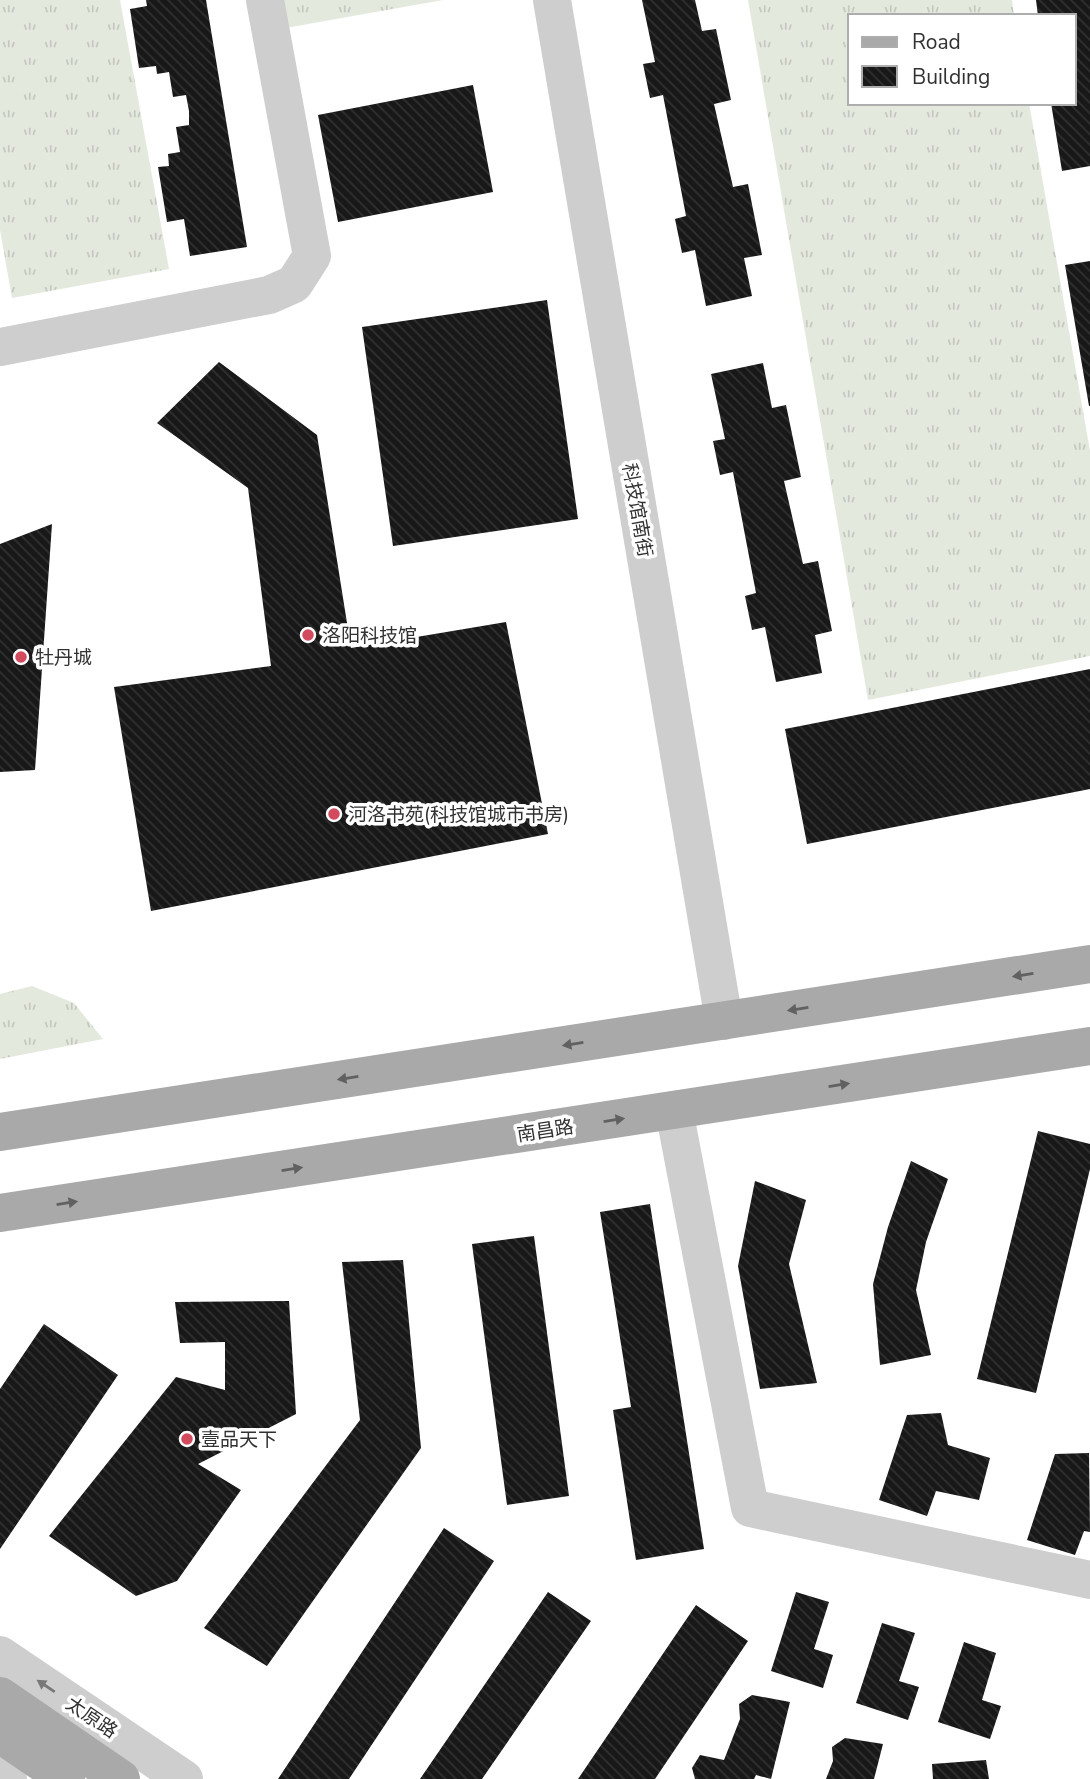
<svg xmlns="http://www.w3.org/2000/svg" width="1090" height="1779" font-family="'Nunito Sans','Noto Sans SC',sans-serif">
	<defs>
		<pattern id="grass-tufts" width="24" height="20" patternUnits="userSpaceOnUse" patternTransform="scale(1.75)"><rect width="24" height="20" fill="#e4e9de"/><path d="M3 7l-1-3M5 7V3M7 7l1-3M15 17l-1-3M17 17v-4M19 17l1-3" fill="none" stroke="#c4c8bf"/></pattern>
		<pattern id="building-back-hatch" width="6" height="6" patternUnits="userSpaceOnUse" patternTransform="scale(1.75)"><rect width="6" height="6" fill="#181818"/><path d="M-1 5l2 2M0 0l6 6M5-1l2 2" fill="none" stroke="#313131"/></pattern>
	</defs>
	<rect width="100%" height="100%" fill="#fff"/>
	<path fill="url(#grass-tufts)" d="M0,0H120L169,269L12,298L0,230Z
		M275,0H443L280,29Z
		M748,0H1012L1014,16H850V103H1029L1090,451V656L868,700Z
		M32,986L74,1003L103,1039L0,1059V994Z"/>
	<path fill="url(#building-back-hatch)" d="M146,0H206L247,247L190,256L184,219L167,222L158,167L169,166L168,154L180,152L176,127L189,125V111L186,95L173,97L169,72L157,74L156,66L139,68L130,9L147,6Z
		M642,0H695L702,31L716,29L731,100L714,104L733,187L748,184L762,255L744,258L752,296L706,306L695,250L682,253L675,219L686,216L663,95L650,98L643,64L655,62Z
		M1036,0H1090V166L1062,171L1051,103H1074V16H1038Z
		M473,85L493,192L338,222L318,115Z
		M1090,261V406H1089L1065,265Z
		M547,300L578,519L393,546L362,327Z
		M219,362L317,435L351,648L506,622L548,834L151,911L114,687L271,666L248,488L157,423Z
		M763,363L772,408L786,405L801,477L784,481L803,564L818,561L832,631L815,635L822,673L776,682L765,627L752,630L745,596L756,593L733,472L720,475L713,441L725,439L711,374Z
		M52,524L35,770L0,772V544Z
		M1090,669V789L807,844L785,729Z
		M1038,1131L1090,1144V1169L1036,1393L977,1379Z
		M911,1161L948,1179L926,1242L916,1290L931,1355L880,1365L873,1284L888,1227Z
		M755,1181L806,1200L789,1264L817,1383L760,1389L738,1266Z
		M650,1204L704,1549L636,1560L613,1410L631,1407L600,1212Z
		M534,1236L569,1496L507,1505L472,1244Z
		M403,1260L421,1448L267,1666L204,1628L360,1420L342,1262Z
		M289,1301L296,1414L198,1464L241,1490L177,1581L136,1596L49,1536L176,1377L225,1390V1342L180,1343L175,1302Z
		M44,1324L118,1375L0,1549V1389Z
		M941,1413L948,1445L990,1458L979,1500L936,1491L927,1516L879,1500L907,1415Z
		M1089,1453L1090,1532L1084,1531L1075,1555L1027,1540L1055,1454Z
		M444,1528L494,1561L349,1779H278Z
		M548,1592L591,1621L482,1779H420Z
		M796,1592L829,1602L814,1649L833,1655L823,1688L771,1671Z
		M696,1605L748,1641L655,1779H578Z
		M882,1623L915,1633L899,1681L919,1687L908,1720L856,1703Z
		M964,1642L996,1653L982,1700L1001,1706L990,1739L938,1722Z
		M752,1695L790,1702L771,1779L756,1775L754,1779H695L692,1768L700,1755L724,1760L740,1719L739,1704Z
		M845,1738L883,1744L874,1779H826L833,1761L832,1747Z
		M986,1760L989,1779H933L932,1764Z"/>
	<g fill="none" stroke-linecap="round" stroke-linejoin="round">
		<path stroke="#cecece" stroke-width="38" d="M552,0L724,1021
			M0,347L269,295L294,284L312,256L265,0
			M674,1110L750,1508L1090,1580
			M0,1655L184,1779
			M0,1773L8,1779"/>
		<path stroke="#a9a9a9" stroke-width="38" d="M0,1132L1090,964
			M0,1213L1090,1046
			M0,1696L121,1779
			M0,1734L66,1779"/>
	</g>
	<defs><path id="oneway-solid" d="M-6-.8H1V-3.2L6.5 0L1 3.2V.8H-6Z" transform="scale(1.75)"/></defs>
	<g fill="#616161">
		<use href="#oneway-solid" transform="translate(1023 975) rotate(171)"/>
		<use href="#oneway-solid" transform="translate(798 1009) rotate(171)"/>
		<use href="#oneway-solid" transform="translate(573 1044) rotate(171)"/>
		<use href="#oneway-solid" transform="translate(348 1078) rotate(171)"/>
		<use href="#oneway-solid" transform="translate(839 1085) rotate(-9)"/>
		<use href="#oneway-solid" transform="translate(614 1120) rotate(-9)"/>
		<use href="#oneway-solid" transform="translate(292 1169) rotate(-9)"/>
		<use href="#oneway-solid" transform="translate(67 1203) rotate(-9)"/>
	</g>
	<use fill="#787878" href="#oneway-solid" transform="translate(46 1686) rotate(-146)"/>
	<g fill="#d14a5e" stroke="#fff" stroke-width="2.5">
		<circle cx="308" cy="635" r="7"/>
		<circle cx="21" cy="657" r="7"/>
		<circle cx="334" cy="814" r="7"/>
		<circle cx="187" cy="1439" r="7"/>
	</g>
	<g text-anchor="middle" stroke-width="7" stroke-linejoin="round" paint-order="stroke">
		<g font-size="19" fill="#313131" stroke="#fff">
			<text transform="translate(638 510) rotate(80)" y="7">科技馆南街</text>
			<text transform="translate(545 1130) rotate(-9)" y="7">南昌路</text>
			<text transform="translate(92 1717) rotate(34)" y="7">太原路</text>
		</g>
		<g font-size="19" fill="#313131" stroke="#fff" text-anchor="start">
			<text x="322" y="642">洛阳科技馆</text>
			<text x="35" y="664">牡丹城</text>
			<text x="348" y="821">河洛书苑(科技馆城市书房)</text>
			<text x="201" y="1446">壹品天下</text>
		</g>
	</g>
	<rect x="848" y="14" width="228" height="91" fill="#ffffff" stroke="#adadad" stroke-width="2"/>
	<rect x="862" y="37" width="35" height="10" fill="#a9a9a9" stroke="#adadad" stroke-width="2"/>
	<text x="912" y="49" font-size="21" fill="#313131">Road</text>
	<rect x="862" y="66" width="35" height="21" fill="url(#building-back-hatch)" stroke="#adadad" stroke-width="2"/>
	<text x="912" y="84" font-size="21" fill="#313131">Building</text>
</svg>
